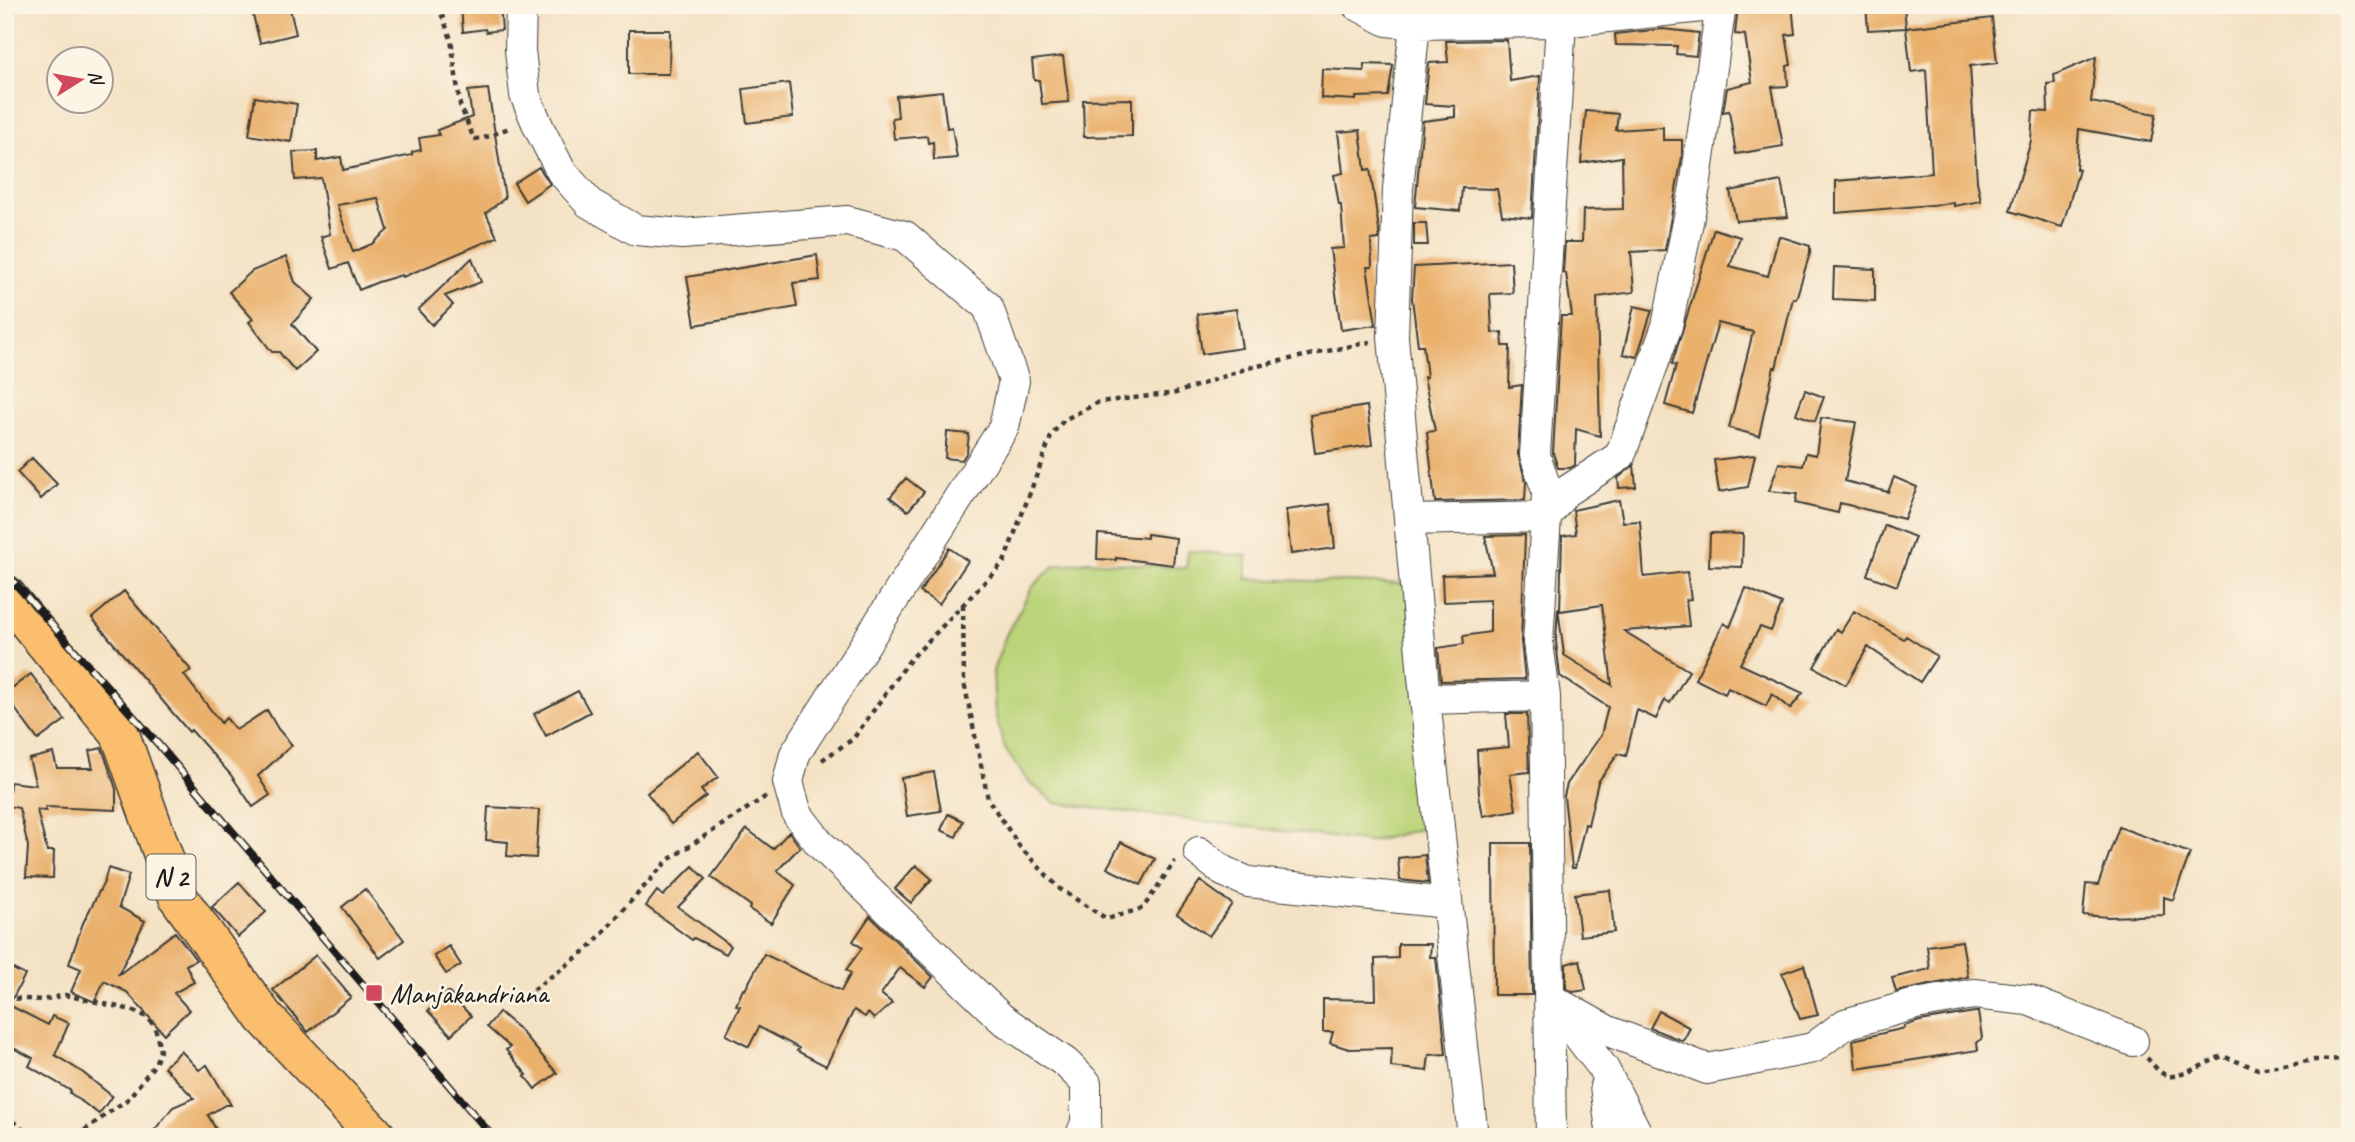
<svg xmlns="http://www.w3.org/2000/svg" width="2355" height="1142" font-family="Caveat,sans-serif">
	<rect width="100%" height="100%" fill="#fcf5e5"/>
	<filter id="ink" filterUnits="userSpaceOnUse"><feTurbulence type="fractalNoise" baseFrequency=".0143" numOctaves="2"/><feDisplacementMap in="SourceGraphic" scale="14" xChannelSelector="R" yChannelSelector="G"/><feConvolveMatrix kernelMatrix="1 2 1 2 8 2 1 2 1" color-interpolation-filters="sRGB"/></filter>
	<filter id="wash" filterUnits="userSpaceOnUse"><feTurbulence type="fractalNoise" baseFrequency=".00686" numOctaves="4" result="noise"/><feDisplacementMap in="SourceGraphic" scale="28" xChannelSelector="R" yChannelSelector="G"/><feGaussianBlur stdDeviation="1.57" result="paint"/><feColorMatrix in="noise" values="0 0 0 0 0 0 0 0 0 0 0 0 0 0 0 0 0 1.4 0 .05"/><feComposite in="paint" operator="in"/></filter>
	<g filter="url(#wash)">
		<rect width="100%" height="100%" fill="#f4e2c5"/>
		<path fill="#bbd479" stroke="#6c784a" stroke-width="2" d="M1188,551L1247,556V579L1408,584L1428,827L1369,842L1055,803L1028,781L1005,749L995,713L993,671L1006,635L1033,586L1054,566L1088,561L1186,568Z"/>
		<g id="blocks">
			<path fill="#eab16d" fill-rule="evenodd" d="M275,5H289L296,34L260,43L252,11Z
				M461,5H500L502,30L486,32L485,29L463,32Z
				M1738,5H1792L1795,34L1786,35L1791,65L1787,66L1788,86L1772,87L1783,146L1736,154L1729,111L1723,112L1727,88L1752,82L1745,35L1735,34Z
				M1866,5H1904L1906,28L1868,30Z
				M1992,18L1997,63L1970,66L1977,181L1981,201L1954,206V203L1836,213V181L1932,173L1926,70L1911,72L1906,28Z
				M1663,29L1699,33L1696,56L1676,54L1677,46L1616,45L1615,34Z
				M629,30H670L669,74H629Z
				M1507,40L1510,81L1540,76L1532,218L1502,215L1497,189L1462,188L1460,211L1415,207L1423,121L1455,117V106L1425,104L1429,63L1448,62L1446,41Z
				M1063,56L1069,102L1042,104L1039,80H1034L1032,60Z
				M2096,57L2091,102L2156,114L2151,142L2079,129L2076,169L2079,170L2062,227L2010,211L2031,141L2033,111L2048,112L2047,84L2055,83L2054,75Z
				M1364,64L1393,65L1388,96L1356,97V100L1321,98L1322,69L1364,71Z
				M789,83L793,117L747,123L743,89Z
				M488,89L505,198L486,213L497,237L403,277L402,275L378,282L359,290L348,263L332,269L321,237L330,234L321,178L295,180L293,152L317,151V161L341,157L343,170L412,155V152L421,150L419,138L439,135L437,130L472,117L468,91ZM378,198L388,230L372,244L353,252L337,205Z
				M942,91L947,128L952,127L957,158L934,160L933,142L928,143L927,136L894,139L892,118L898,117L896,96Z
				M255,97L297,104L291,142L249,135Z
				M1132,99V136L1084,137L1083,100Z
				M1586,111L1618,114L1616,130L1663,127V140H1682V157L1665,250L1631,252L1634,292L1597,297L1600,436L1576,429L1575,465L1570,468H1558L1553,453L1561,316H1572L1566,273H1563L1565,242H1582L1583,210L1623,209L1622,157L1581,163Z
				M1360,130L1365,170L1370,169L1379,230V239L1371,240L1372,267H1367L1376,325L1341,330L1330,249L1344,248L1341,205H1339L1334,175L1343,173L1338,132Z
				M539,167L550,184L525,201L514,183Z
				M1781,181L1788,217L1736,221L1730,191Z
				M1414,223H1426L1428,245H1414Z
				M1714,229L1740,237L1730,266L1768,276L1779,236L1810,246V253L1796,299L1793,298L1776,368L1774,367L1759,436L1729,428L1753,332L1718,323L1692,413L1665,405L1676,365L1672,364Z
				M817,255L820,280L793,283L797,307L695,325L687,277Z
				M286,257L295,282L314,299L292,324L316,352L295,371L279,352H272L249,322L253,319L229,292L252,271Z
				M472,258L481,282L445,296L453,305L432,325L418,310Z
				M1511,262L1513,293L1490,294L1492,333L1502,332L1503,346H1510L1509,387L1522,385L1518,454L1526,482L1525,500L1435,502L1427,432L1435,431L1424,377H1427L1423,345H1418L1412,299L1414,267Z
				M1834,267L1875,269V301L1833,299Z
				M1634,306L1652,310L1637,357L1623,354Z
				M1236,309L1242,348L1202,354L1197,314Z
				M1805,390L1824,397L1815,421L1796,414Z
				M1367,406L1372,445L1315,453L1310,415Z
				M1821,418L1856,422L1845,481L1888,492L1894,477L1917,487L1904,519L1840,503L1838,513L1795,503L1797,494L1769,491L1779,463L1803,466L1806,453L1816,455Z
				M947,432L969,434L967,452L962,460L945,458Z
				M1755,455L1748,487L1719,492L1714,460Z
				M32,458L57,484L41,499L17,472Z
				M1634,465L1636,487L1619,488L1618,478Z
				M906,478L924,492L908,511L890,497Z
				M1619,500L1623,522L1640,521L1644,577L1687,572L1691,599L1686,600L1689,626L1624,631L1689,671L1670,703L1665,700L1656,719L1637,710L1626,756L1618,754L1598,782L1588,825L1585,824L1575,868H1572L1564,796L1567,784L1601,735L1608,707L1560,676L1556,641L1558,608L1564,655L1612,685L1602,605L1560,611L1562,536L1576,534L1573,510Z
				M1330,504L1335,548L1291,554L1286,510Z
				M1885,525L1915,537L1897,586L1867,575Z
				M1710,533L1743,534L1742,567L1709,566Z
				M1098,534L1147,538V534L1176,538L1173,565L1116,558V560L1097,559Z
				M1525,535L1521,641L1525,679L1441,681L1438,648L1464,644L1463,636L1490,632V600L1443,602L1442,575L1493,573L1485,536Z
				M949,548L968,561L939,604L920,592Z
				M1746,588L1782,604L1771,631L1760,627L1740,664L1803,693L1790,709L1772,694L1766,706L1728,688L1725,694L1695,679L1724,623L1730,627Z
				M124,591L191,670L184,675L221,723L226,718L236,730L267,710L278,729L292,745L258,776L270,795L253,807L231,775L191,730L189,732L92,618Z
				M1854,611L1904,639L1906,636L1937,656L1920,682L1868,647L1846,685L1814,667L1836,629L1841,632Z
				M31,674L65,720L38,740L5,695V693Z
				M578,691L590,712L546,736L534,714Z
				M1506,714H1527L1529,772L1510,774L1516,810L1483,816L1479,794L1477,750L1509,747Z
				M102,748L116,789V810L46,807V811L37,810L47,851H54L53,878L26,877L28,846L19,808L8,806L10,782L36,785L29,759L53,753L57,768H93L89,751Z
				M698,751L718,777L701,790L706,796L671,824L647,793Z
				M934,772L941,811L907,816L901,778Z
				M488,807L539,810L536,858L507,856L508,842L486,840Z
				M948,814L963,821L956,837L941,830Z
				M2119,827L2190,853L2173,900L2164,897V915L2109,917L2083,915L2086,884L2098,885Z
				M747,829L773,849L789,832L800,847L777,871L795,885L771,923L749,909L751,906L711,877Z
				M1121,842L1155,859L1141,885L1107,868Z
				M1493,843H1530L1532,995H1494Z
				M1425,855L1428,883L1400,880L1398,858Z
				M916,865L932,879L911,903L895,889Z
				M693,866L706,879L678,907L731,946L726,954L694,938L692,940L646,906L657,891L663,896Z
				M108,868L129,875L119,907L145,921L118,975L175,932L196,960L186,965L194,982L174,993L189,1010L164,1034L127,992L104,981L95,1002L71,992L81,969L69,964L83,923L104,882Z
				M1200,881L1232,904L1209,936L1177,914Z
				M239,882L266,912L238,937L212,907Z
				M365,889L404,940L380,958L342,907Z
				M1610,890L1614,932L1580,936L1575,894Z
				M870,916L933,977L925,987L900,968L881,994L892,1003L874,1019L868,1013L865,1017L854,1010L826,1066L797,1051L799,1048L759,1027L749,1047L726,1035L740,1006L736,1005L743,989L745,990L764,954L841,991L851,973L846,970L862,948L853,941Z
				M1962,941L1968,977L1896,992L1892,978L1930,969L1927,946Z
				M1398,944H1431L1430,957H1436L1446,1054L1429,1055L1427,1071L1391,1067L1392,1048L1349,1049L1330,1043L1333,1032H1323V999L1376,1000L1375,959L1398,958Z
				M449,946L461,965L446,974L434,956Z
				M316,955L351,997L308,1032L273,990Z
				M1580,960L1586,990L1573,992L1566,988V964Z
				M5,965L25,975L9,1005L48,1025L52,1016L69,1023L55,1055L82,1072L112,1096L99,1114L70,1093L71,1091L29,1066L33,1058L5,1044Z
				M1804,965L1818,1015L1800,1019L1782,973Z
				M448,992L471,1016L451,1035L428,1011Z
				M1659,1011L1690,1028L1683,1041L1650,1028Z
				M499,1012L518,1028L557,1073L535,1089L525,1076L527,1075L506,1050L510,1047L487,1027Z
				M1975,1012H1978L1982,1038L1977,1043L1978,1050L1856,1069L1853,1040L1905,1028L1904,1026L1920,1021Z
				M181,1051L199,1070L207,1065L231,1105H225L208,1115L220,1137H149L173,1107L194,1098L164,1067Z"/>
		</g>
	</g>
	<g filter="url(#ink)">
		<use href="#blocks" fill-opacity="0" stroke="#3c3a35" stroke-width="2"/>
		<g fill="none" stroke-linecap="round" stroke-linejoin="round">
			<defs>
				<path id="minor" d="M521,5L520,50L525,95L539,128L561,171L589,203L636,230L682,234L847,221L905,236L988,307L1014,381L1004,427L795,754L788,782L797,814L820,844L1001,1018L1066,1063L1086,1083V1123L1080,1137
					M1357,5L1387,21L1415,24L1561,22
					M1417,5L1398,189L1393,337L1425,699L1473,1137
					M1409,520L1546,517L1547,491L1535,455L1561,22L1721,5L1695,187L1667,326L1620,456L1565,492L1546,517L1538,642L1545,696L1551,1137
					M1425,699L1545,696
					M1199,852L1223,871L1248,882L1447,903
					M1549,998L1608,1031L1707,1069L1813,1048L1845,1024L1916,1004L1974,994L2028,1000L2133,1041
					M1559,1011L1604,1069L1639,1137
					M1605,1086L1612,1137"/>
				<path id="major" d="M5,594L120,734L178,897L264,1017L377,1137"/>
			</defs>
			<use href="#minor" stroke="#3c3a35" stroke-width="32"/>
			<use href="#major" stroke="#3c3a35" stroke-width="41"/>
			<path stroke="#3c3a35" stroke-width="4.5" stroke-dasharray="5 5" stroke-linecap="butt" d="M438,5L451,39L460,105L474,139C488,139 499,131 512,127
				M963,605L964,682L988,799L1020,847L1060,889L1107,919L1143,908L1175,861
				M822,760L853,739L909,661L1004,562L1052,434L1064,420L1099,402L1176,393L1248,368L1370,342
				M525,996L588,949L668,860L768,795
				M5,998L43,1000L65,995L132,1010L149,1018L156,1031L160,1051L155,1064L128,1099L75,1137
				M2147,1058C2153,1064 2159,1074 2169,1076C2181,1078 2210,1061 2222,1056L2258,1069L2315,1060L2350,1059
				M5,1115L32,1137"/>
			<use href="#minor" stroke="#fff" stroke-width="30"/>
			<use href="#major" stroke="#fbbe6e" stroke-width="38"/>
			<defs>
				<path id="rail" d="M5,572L158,744L493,1137"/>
			</defs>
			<use href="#rail" stroke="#1c1c1c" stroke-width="8"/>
			<use href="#rail" stroke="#fcf5e5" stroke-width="5" stroke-dasharray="16" stroke-linecap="butt"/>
		</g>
	</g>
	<rect fill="#d1495b" stroke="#fcf5e5" stroke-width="2.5" x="365" y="984" width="18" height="18" rx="3.5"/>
	<g text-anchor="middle" stroke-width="5" stroke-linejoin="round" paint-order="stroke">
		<rect fill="#fcf5e5" stroke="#5f5d58" stroke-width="2" x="146.5" y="854.5" width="49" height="45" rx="5"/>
		<g font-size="26" font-weight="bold" fill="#1c1c1c">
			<text x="171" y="886">N 2</text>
		</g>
		<g font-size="28" fill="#1c1c1c" stroke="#fcf5e5" text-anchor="start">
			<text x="390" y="1003">Manjakandriana</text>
		</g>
	</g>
	<rect width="2355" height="1142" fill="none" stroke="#fcf5e5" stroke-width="28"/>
	<g transform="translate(80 80) rotate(79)"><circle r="33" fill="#fcf5e5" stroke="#a29e95" stroke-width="2"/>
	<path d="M0-5L12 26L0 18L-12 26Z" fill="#d1495b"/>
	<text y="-10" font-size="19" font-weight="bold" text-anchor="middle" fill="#1c1c1c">N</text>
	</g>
</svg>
